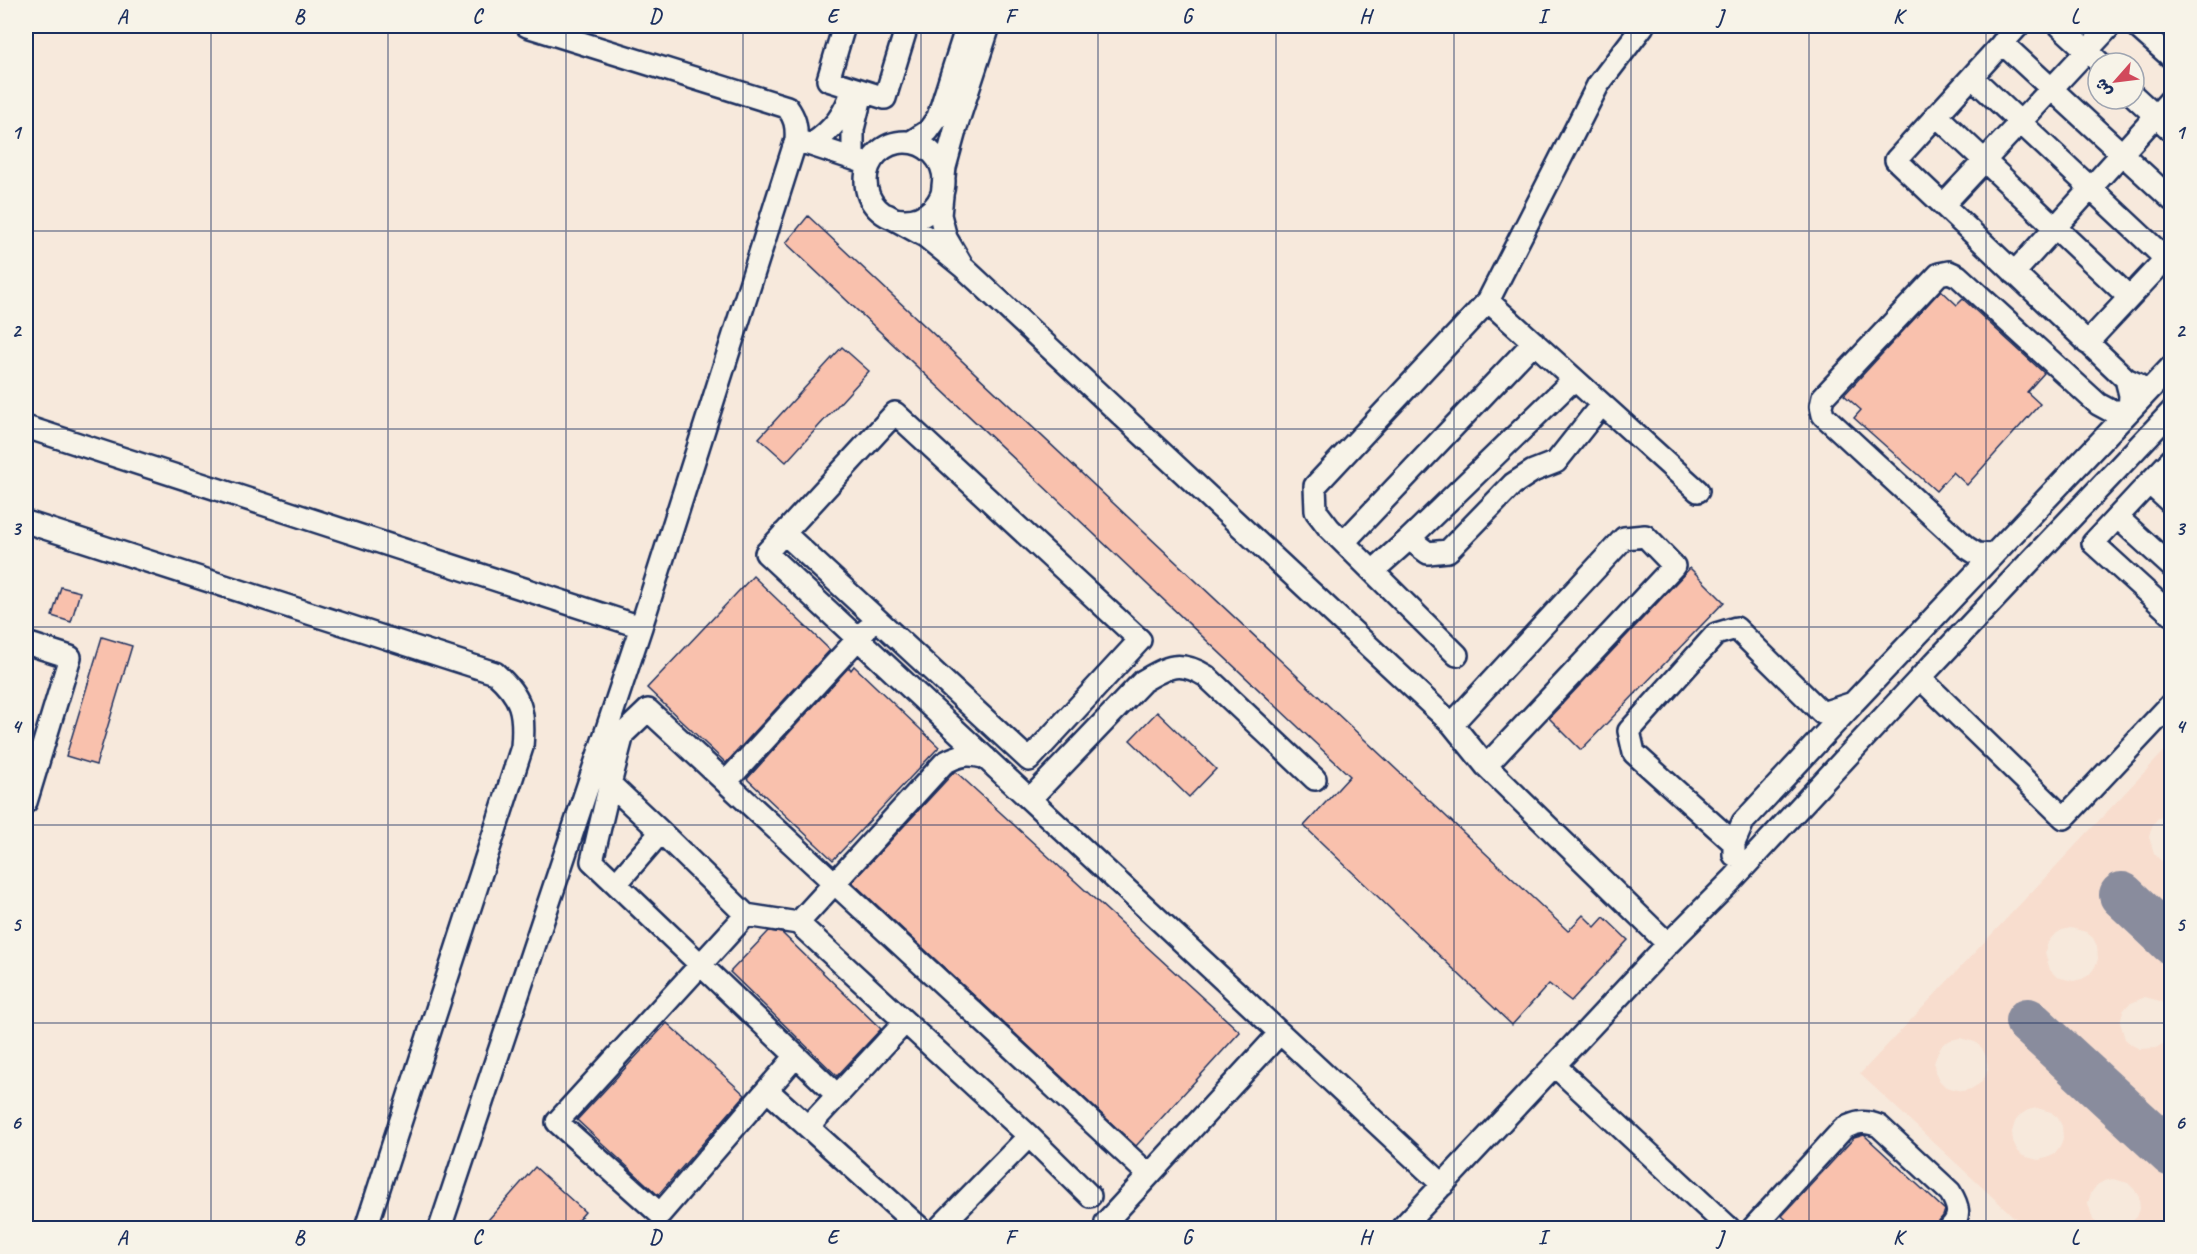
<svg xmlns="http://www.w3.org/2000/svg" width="2197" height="1254" font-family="Caveat,'Playpen Sans Arabic',sans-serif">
	<rect width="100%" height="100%" fill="#f7e9dc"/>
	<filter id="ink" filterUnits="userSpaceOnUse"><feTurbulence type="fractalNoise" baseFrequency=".0167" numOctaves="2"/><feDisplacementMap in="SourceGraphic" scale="12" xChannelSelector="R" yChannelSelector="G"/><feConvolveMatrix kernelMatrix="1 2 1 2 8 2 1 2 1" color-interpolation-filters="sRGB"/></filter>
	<g filter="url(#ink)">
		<path fill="#f8ddce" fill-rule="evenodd" d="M2171,744V813L2157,819L2152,826L2149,837L2154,853L2160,860L2171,864V1018L2167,1007L2160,1001L2145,997L2129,1004L2123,1011L2120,1022L2125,1039L2132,1045L2140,1049L2156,1048L2164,1043L2171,1030V1228H2125L2137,1217L2140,1209L2139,1197L2134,1189L2128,1183L2113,1179L2104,1181L2097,1185L2091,1193L2088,1203L2093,1220L2104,1228H2026L1860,1074ZM2071,928L2086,932L2093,938L2097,946L2098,959L2095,967L2089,975L2082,979L2073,981L2057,977L2050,970L2045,953L2048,942L2054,935L2062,930ZM1960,1038L1975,1042L1982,1048L1986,1056L1988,1069L1985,1077L1979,1084L1971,1089L1962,1091L1946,1087L1939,1080L1935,1072L1934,1063L1938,1052L1943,1044L1951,1040ZM2037,1108L2051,1112L2058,1118L2062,1126L2063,1138L2060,1147L2055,1154L2047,1158L2038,1160L2023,1156L2017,1150L2013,1141L2012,1132L2015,1122L2020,1115L2028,1110Z"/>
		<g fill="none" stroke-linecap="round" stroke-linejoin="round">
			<path stroke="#898c9d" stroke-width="46" d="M2122,895L2172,942
				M2028,1021L2172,1154"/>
		</g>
		<path fill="#f9c1ad" stroke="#1b2f5e" stroke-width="1.5" d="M808,216L1568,931L1583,915L1595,927L1604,917L1628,940L1571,1001L1549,984L1512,1025L1304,826L1350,776L786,243Z
			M1941,290L1957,305L1963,299L2044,373L2027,392L2040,404L1967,485L1953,472L1936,491L1854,418L1861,410L1844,395Z
			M842,347L869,371L786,462L759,438Z
			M1690,568L1724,602L1581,750L1549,718Z
			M753,576L830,650L726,763L647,688Z
			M61,587L80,592L71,622L52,616Z
			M102,637L132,646L96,765L66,756Z
			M854,666L939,747L833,860L747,779L849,667L851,670Z
			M1157,712L1216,769L1189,797L1130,740Z
			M955,771L1240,1032L1136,1146L852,882Z
			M769,931L782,933L881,1029L837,1076L730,972Z
			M667,1023L745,1095L658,1195L577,1120Z
			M1864,1135L1945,1210L1943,1216L1933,1228H1795L1782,1216L1854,1138Z
			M535,1167L585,1212L571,1228H481Z"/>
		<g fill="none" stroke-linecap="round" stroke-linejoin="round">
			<defs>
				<path id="minor" d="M844,26L828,80L885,98L907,26
					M2018,26L1896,160L2126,379L2137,384
					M2060,26L2100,63
					M2136,26L2172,58
					M2002,43L2172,200
					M1972,77L2165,258
					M2134,96L2172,131
					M1936,115L2129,297
					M796,140L869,164
					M911,142L928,131L938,117L967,26
					M866 181a39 39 0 1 1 78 0a39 39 0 1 1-78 0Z
					M812,144C833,130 846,113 853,88
					M853,158V129L861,97
					M1943,205L2110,26
					M887,215L925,236L963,267L946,238L940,215L945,167L956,127L989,26
					M963,267L1452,724L1486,766L1668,944L1402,1228
					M2014,273L2172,98
					M1488,301L1698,491
					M2087,343L2172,252
					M26,427L641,627
					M2149,483L2172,459
					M2172,504L2149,483L2093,543L2172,615
					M2117,517L2172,567
					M26,522L495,673C522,697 525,712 522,747L366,1228
					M784,533L1029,760L1140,640L895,413L766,553L1443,1185
					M1409,539L1428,553L1448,551L1513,484L1533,471L1556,462L1602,404
					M1344,542L1534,342
					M1993,555L1977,554L1966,547L1823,415L1821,406L1823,397L1939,274L1949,272L1958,276L2098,404L2111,411H2129L2130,395L2126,379
					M1373,571L1409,539L1574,379
					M26,643L70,657L26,802
					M1457,655L1329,528L1316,511L1315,486L1488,301L1598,85L1643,26
					M1920,678L2172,411
					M1452,724L1624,538L1645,536L1674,566L1486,766
					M726,782L866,630
					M610,784L592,861L837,1095
					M1030,799L1143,681C1168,666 1180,660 1206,676L1315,779
					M661,832L610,784L623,734L648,710L1149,1175
					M1734,843L1634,753L1629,731L1716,634L1736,628L1822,713L1853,703L2172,366
					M1734,855V843L1743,822L1852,705
					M616,884L661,832L746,915
					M798,923L1029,1136
					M1668,944L1733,879L1920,678L2064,818L2172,703
					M796,1056L660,1214L557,1122L746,915L798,923L944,763C960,754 969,753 986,758
					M1555,1066L1729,1228
					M767,1090L920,1228
					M808,1127L905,1022
					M440,1228L641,627L796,140C797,126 795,118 787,107L527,26
					M939,1228L1029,1136L1090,1196
					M1114,1228L1106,1222L1280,1033
					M1753,1228L1843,1129C1856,1122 1864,1120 1879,1126L1950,1192C1958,1205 1962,1216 1950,1228"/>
			</defs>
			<use href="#minor" stroke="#1b2f5e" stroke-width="26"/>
			<use href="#minor" stroke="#f7f3e8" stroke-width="21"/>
		</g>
	</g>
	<path fill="none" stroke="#1b2f5e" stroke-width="1.5" stroke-opacity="0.55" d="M211,26V1228M388,26V1228M566,26V1228M743,26V1228M921,26V1228M1098,26V1228M1276,26V1228M1454,26V1228M1631,26V1228M1809,26V1228M1986,26V1228M26,231H2172M26,429H2172M26,627H2172M26,825H2172M26,1023H2172"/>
	<rect width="2197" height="1254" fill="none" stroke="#f7f3e8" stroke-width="66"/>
	<g transform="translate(2116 81) rotate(242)"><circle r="28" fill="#f7f3e8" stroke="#9fa5b1" stroke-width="1.5"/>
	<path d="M0-4.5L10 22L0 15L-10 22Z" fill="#d1495b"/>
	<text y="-9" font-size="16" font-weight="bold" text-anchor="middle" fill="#1b2f5e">ش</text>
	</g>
	<rect x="33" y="33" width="2131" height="1188" fill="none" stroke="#1b2f5e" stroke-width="2"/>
	<g font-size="20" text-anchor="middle" font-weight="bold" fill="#1b2f5e">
		<text x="122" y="23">A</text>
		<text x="299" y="23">B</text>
		<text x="477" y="23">C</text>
		<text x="655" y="23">D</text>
		<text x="832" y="23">E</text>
		<text x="1010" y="23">F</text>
		<text x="1187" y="23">G</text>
		<text x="1365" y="23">H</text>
		<text x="1542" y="23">I</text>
		<text x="1720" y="23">J</text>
		<text x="1898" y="23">K</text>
		<text x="2075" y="23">L</text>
		<text x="16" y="139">1</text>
		<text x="2180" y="139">1</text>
		<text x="16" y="337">2</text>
		<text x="2180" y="337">2</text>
		<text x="16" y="535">3</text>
		<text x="2180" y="535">3</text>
		<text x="16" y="733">4</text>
		<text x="2180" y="733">4</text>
		<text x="16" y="931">5</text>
		<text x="2180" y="931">5</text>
		<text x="16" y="1129">6</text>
		<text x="2180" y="1129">6</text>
		<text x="122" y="1244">A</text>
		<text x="299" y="1244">B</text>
		<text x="477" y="1244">C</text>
		<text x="655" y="1244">D</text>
		<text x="832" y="1244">E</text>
		<text x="1010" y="1244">F</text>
		<text x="1187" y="1244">G</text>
		<text x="1365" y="1244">H</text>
		<text x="1542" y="1244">I</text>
		<text x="1720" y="1244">J</text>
		<text x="1898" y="1244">K</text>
		<text x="2075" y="1244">L</text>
	</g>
</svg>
